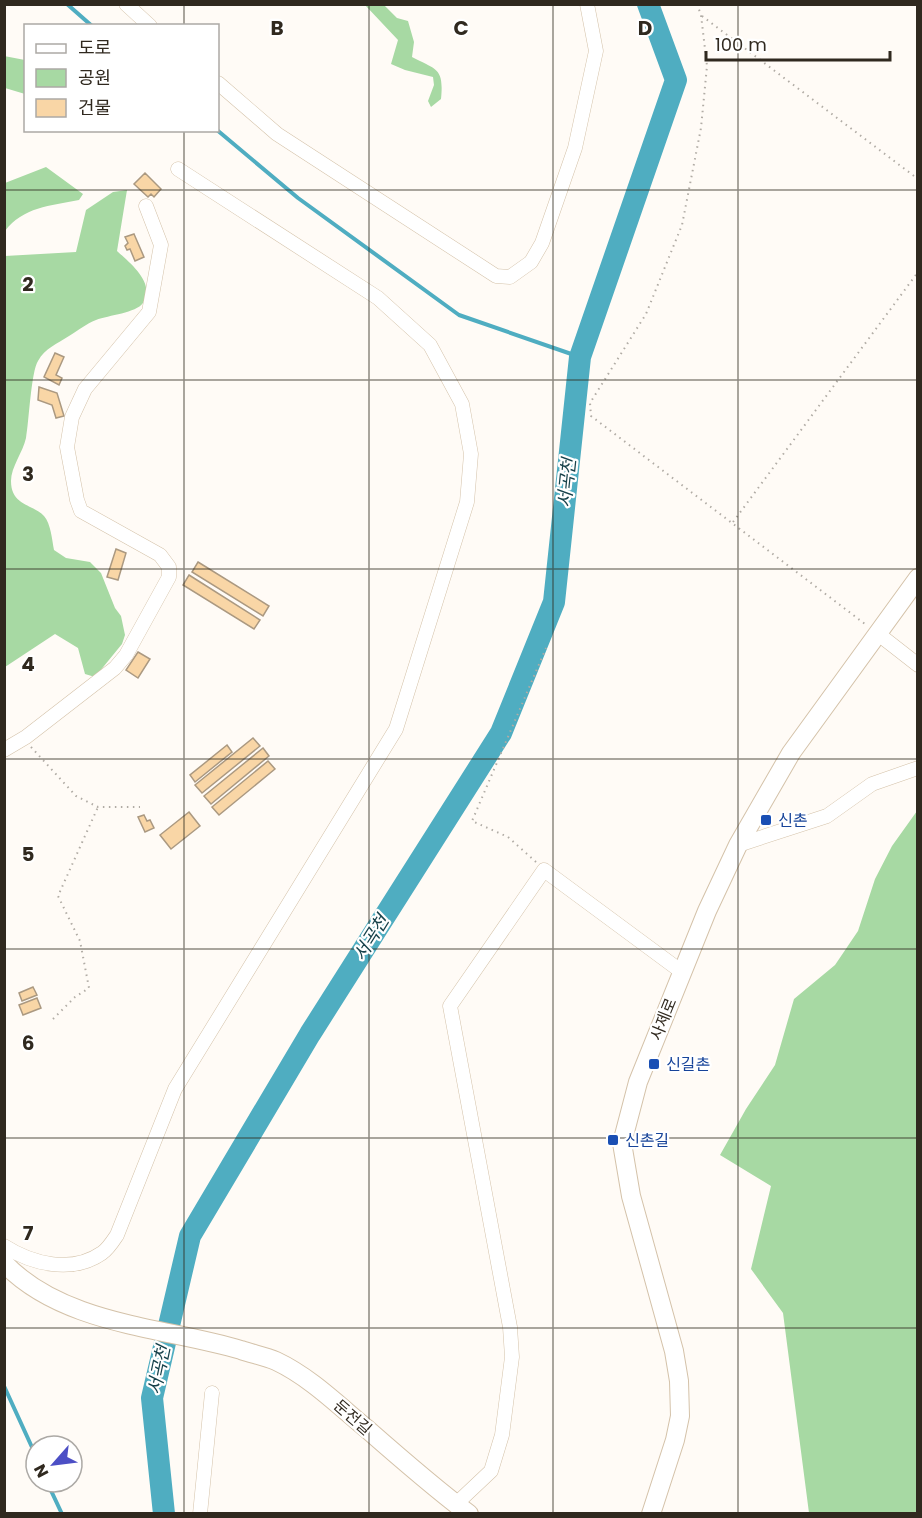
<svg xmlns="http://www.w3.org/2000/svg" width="922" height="1518" font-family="Poppins,'Noto Sans KR',sans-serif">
	<rect width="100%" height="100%" fill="#fffbf6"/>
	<path fill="#a7d9a3" d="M365,5H384L397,18L408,21L414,42L412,57C437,70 444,68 441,99L431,107L428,101L434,85L433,77L405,70L391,64L398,40Z
		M4,56L25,60V94L5,88Z
		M46,167L83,194L79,200C50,206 23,207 5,231V183Z
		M127,190L117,251C130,263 156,283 143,303C136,313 109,315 96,320C86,324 79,330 69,336C57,344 45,348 38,361C31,372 29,422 26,438C23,452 11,467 11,481C11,506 33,504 44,516C51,524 52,540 54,550L66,558L90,562L101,573L115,608L121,616L125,635L122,644L95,677L85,674L78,648L55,634L5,667V256L76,252L86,210L113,192Z
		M917,811V1513H809L783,1313L751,1269L771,1186L720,1155L746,1109L775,1065L794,999L835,965L858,931L875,879L892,846Z"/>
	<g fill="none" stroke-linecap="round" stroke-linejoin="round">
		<path stroke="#4fadc1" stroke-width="4" d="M67,4L92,26
			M217,130L298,198L459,315L580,357
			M4,1386L36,1456
			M47,1482L62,1514"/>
		<path stroke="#4fadc1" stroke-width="22" d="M164,1514L152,1398L190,1236L310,1034L501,733L554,602L580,357L676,80L648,4"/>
	</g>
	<path fill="#f9d6a6" stroke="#ab9981" stroke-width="1.5" d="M145,173L161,189L154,197L151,194L148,197L134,184Z
		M134,234L144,257L135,261L130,249L127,250L125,246L128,243L125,237Z
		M55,353L64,357L56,375L62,378L59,385L44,377Z
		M39,387L57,393L64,416L56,418L52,405L38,400Z
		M116,549L126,553L118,580L107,577Z
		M198,562L269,606L263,616L192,572Z
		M189,575L260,620L254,629L183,585Z
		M138,652L150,659L138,678L126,670Z
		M253,738L260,746L202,793L195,785Z
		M227,745L232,752L195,782L190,775Z
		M263,748L269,756L211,804L204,796Z
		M268,761L275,769L219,815L212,807Z
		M189,812L200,826L171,849L160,835Z
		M144,815L147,821L150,820L154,828L145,832L138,817Z
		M33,987L37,995L22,1001L19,993Z
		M37,998L41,1008L23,1015L19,1005Z"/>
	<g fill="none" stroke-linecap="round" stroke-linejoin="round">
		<defs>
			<path id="minor" d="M126,4L150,26
				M218,83L277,134L496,276L510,277L531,262L542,243L575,148L596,51L587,4
				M877,633L918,665
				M4,750L26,737L115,668L126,655L169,577V567L160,555L81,511L77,500L67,447L72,417L85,389L149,312L161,245L146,206
				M738,845L827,816L872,784L918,768
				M4,1246C32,1264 72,1274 102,1253C108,1249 113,1241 117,1235L175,1089L396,729L467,502L471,454L462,404L430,345L378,298L178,169
				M456,1504L491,1471L502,1435L512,1357L510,1327L450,1006L544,870L682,972
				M200,1514L212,1393"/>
			<path id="tertiary" d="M4,1263C63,1325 164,1327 241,1350C252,1354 265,1356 276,1361C310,1377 338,1405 367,1429C400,1458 433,1487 469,1514
				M651,1514L675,1440L680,1416L679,1381L674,1351L631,1196L622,1143L638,1082L707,911L738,845L791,753L918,578"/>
		</defs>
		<use href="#minor" stroke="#d4c2a9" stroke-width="15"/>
		<use href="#tertiary" stroke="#d4c2a9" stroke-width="20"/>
		<path stroke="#b1aca5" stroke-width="2" stroke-dasharray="1.5 4.5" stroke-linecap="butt" d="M697,4L701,15L707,66L701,128L682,225L646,314L590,403L591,416L865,624
			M702,16L918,179
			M733,522L918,272
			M31,747L76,796L98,807H140
			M536,862L508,837L472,821L546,648
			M53,1019L75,997L89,988L80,941L58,896L98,807"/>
		<use href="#minor" stroke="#fff" stroke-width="14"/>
		<use href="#tertiary" stroke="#fff" stroke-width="18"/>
	</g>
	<path fill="none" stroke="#30291f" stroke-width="1.5" stroke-opacity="0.55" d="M184,4V26M369,4V1514M553,4V1514M738,4V1514M184,130V1514M4,190H918M4,380H918M4,569H918M4,759H918M4,949H918M4,1138H918M4,1328H918"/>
	<g fill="#1a4fb4" stroke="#fff" stroke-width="2">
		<rect x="760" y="814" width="12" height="12" rx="3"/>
		<rect x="648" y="1058" width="12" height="12" rx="3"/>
		<rect x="607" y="1134" width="12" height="12" rx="3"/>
	</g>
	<g text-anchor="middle" stroke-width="4.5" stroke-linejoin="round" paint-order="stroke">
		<g font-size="16" fill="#164399" stroke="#fff" text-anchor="start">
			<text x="778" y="826">신촌</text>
			<text x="666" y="1070">신길촌</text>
			<text x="625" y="1146">신촌길</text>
		</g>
		<g font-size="16" fill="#30291f" stroke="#fff">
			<text transform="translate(663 1019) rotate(-68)" y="6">사제로</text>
			<text transform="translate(353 1417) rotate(41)" y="6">둔전길</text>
		</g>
		<g font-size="18" font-style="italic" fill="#17424b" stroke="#fff">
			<text transform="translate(567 483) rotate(-84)" y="6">서곡천</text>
			<text transform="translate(371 938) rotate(-58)" y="6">서곡천</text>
			<text transform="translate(159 1370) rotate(-78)" y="6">서곡천</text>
		</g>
	</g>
	<g font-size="20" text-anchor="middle" font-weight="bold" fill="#30291f" stroke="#fff" stroke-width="4.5" stroke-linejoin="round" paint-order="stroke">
		<text x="277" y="35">B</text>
		<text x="461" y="35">C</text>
		<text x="645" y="35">D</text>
		<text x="28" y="291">2</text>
		<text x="28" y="481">3</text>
		<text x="28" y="671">4</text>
		<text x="28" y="861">5</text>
		<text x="28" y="1050">6</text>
		<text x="28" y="1240">7</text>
	</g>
	<rect width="922" height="1518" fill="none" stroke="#30291f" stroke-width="12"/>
	<rect x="24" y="24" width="195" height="108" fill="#ffffff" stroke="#aca9a5" stroke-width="1.5"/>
	<rect x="36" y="44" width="30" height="9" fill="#ffffff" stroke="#aca9a5" stroke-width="1.5"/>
	<text x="78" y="54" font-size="18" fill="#30291f">도로</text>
	<rect x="36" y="69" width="30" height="18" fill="#a7d9a3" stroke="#aca9a5" stroke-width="1.5"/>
	<text x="78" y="84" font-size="18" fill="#30291f">공원</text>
	<rect x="36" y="99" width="30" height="18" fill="#f9d6a6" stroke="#aca9a5" stroke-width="1.5"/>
	<text x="78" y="114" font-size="18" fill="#30291f">건물</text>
	<g transform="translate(54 1464) rotate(242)"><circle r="28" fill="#ffffff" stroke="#aca9a5" stroke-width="1.5"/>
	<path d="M0-4.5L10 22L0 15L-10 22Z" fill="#4c4fc5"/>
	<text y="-9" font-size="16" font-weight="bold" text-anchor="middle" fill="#30291f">N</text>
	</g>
	<path d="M706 51v9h184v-9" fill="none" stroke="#30291f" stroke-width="3"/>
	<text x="715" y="51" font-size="18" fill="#30291f" stroke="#ffffff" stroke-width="4.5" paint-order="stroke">100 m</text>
</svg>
